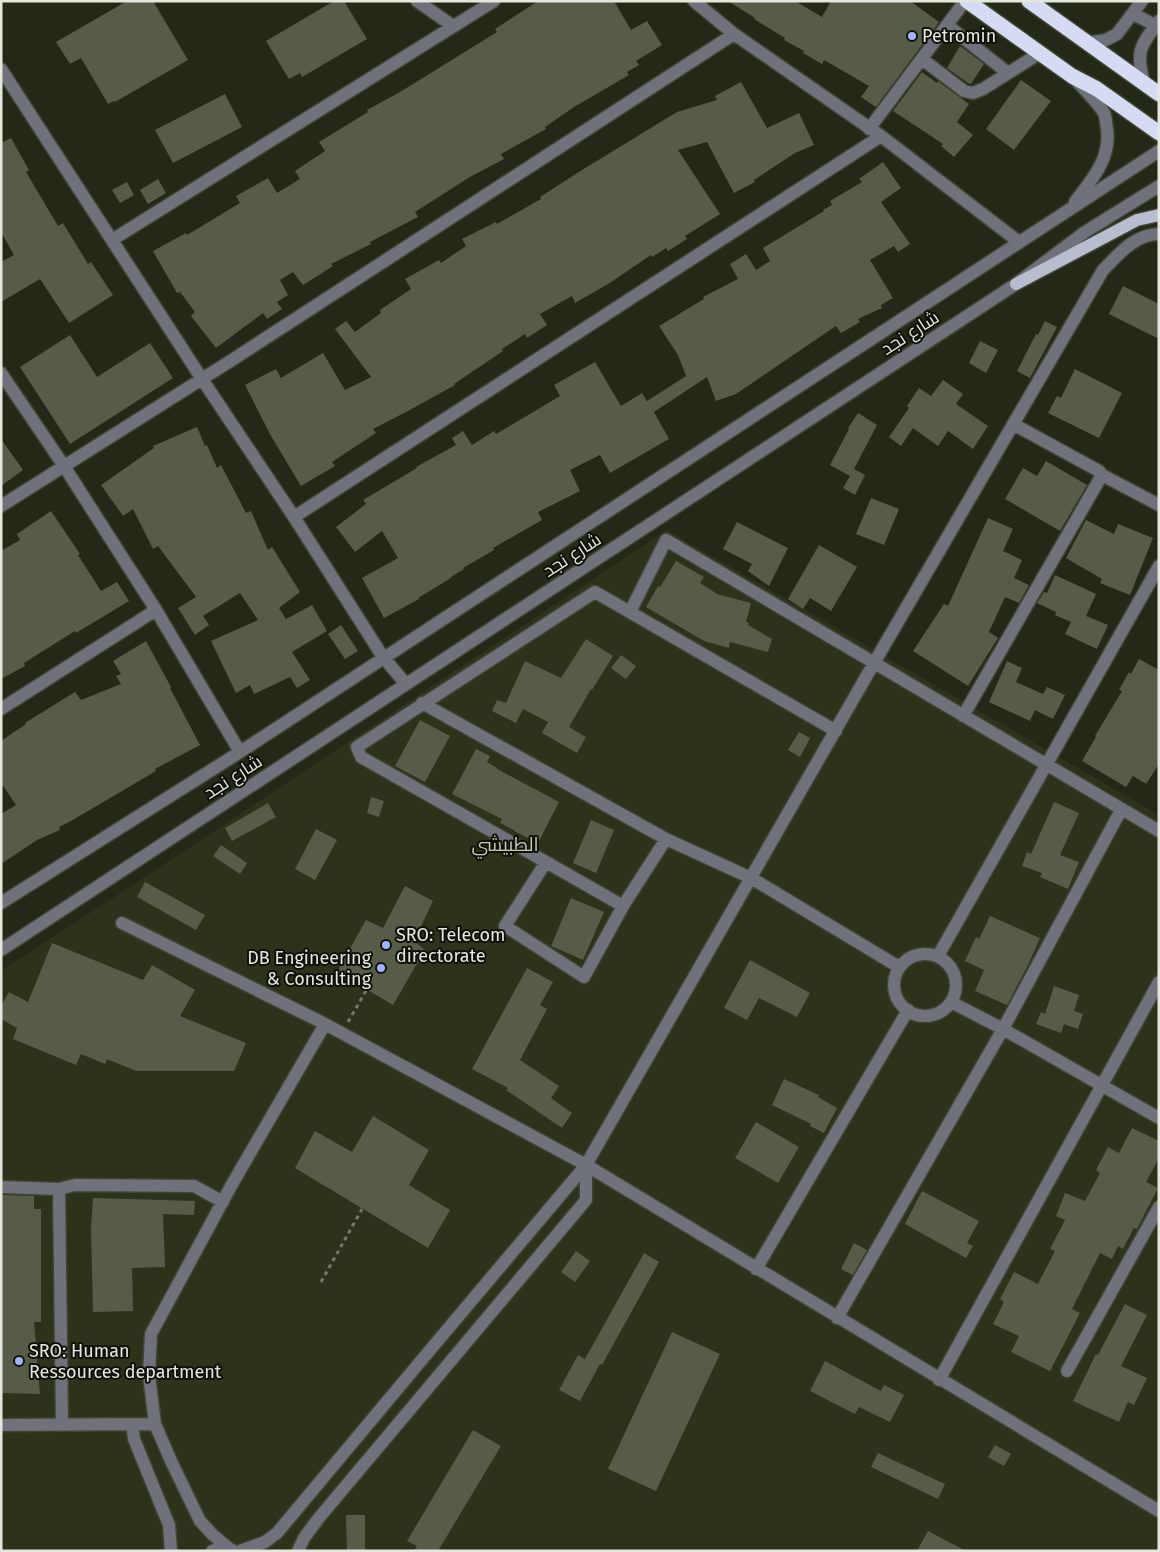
<svg xmlns="http://www.w3.org/2000/svg" width="1160" height="1552" font-family="'Fira Sans',Cairo,sans-serif">
	<rect width="100%" height="100%" fill="#242917"/>
	<path fill="#2d331a" d="M667,530L1159,815V1551H1V971L107,902Z"/>
	<path fill="#565c48" d="M127,1H153L188,60L115,102L114,101L108,104L81,58L70,64L56,42Z
		M334,1H344L367,39L302,77L300,73L289,79L266,41Z
		M538,1H614L631,30L647,21L662,45L636,61L639,65L627,72L629,75L574,107L545,127L546,129L501,154L504,159L470,177L415,212L418,217L370,242L371,244L331,264L333,266L303,285L293,272L280,280L288,295L277,302L282,309L267,319L263,313L216,348L191,316L195,312L180,292L177,293L153,251L186,233L187,235L240,203L236,196L268,178L277,193L300,179L295,171L325,151L319,142L368,112L367,110L400,92L497,32L495,29Z
		M728,1H795L822,17L831,1H910L939,22L876,107L861,97L869,86L824,60L822,64L803,53L804,51L784,40L785,38L754,19L755,18Z
		M960,46L984,64L971,84L968,83L947,68Z
		M922,72L937,83L938,81L969,104L957,122L973,135L954,157L941,146L943,144L893,111Z
		M1021,80L1051,101L1014,150L986,129Z
		M741,82L767,128L799,113L814,145L795,153L754,180L755,182L734,193L707,142L678,150L720,214L685,236L687,239L668,251L666,248L652,257L651,255L608,284L575,303L572,296L540,314L547,325L527,338L525,334L502,349L503,351L454,384L455,385L408,411L373,429L376,433L332,462L335,466L301,486L271,436L245,385L276,369L281,378L323,353L345,390L371,377L335,329L346,321L355,332L381,313L380,310L411,289L405,279L439,260L441,263L466,246L462,239L496,222L497,224L541,199L540,197L582,170L677,112L717,100L715,96Z
		M225,94L242,127L173,163L155,130Z
		M11,138L29,170L26,172L58,226L63,223L88,264L91,262L113,295L69,323L40,279L1,302V262L14,255L1,232V143Z
		M883,162L901,188L881,202L910,244L898,252L894,246L870,260L893,298L881,305L882,308L858,319L860,322L841,333L836,326L736,394L716,401L707,377L654,412L669,439L610,473L600,455L570,470L580,491L538,512L542,520L493,548L494,550L463,568L464,569L451,577V578L418,598L419,599L384,618L362,578L398,558L382,531L355,552L336,527L366,504L363,500L417,468L416,467L456,445L452,438L463,431L472,445L494,431L496,434L560,396L554,385L595,362L621,406L642,393L647,401L686,376L678,355L659,326L704,299L703,297L738,279L730,264L746,254L756,270L770,261L763,248L824,211L823,210L832,205L830,201L862,182L859,179Z
		M158,179L166,193L148,204L140,190Z
		M127,182L134,195L120,203L112,190Z
		M1123,286L1159,304V339L1109,314Z
		M1045,321L1057,327L1030,378L1017,371L1036,334L1038,335Z
		M70,335L97,377L150,343L173,378L70,444L20,367Z
		M980,341L998,350L986,373L969,363Z
		M1075,369L1122,393L1099,438L1048,413L1057,396L1061,398Z
		M943,380L963,394L956,404L988,426L973,449L948,431L938,446L913,428L901,446L889,437L909,408L907,406L919,388L931,396Z
		M858,413L877,425L854,469L865,475L855,495L843,488L850,476L830,465L849,429L848,428Z
		M197,427L205,446L207,445L217,468L221,465L246,513L251,511L268,550L272,547L300,592L279,608L286,619L312,605L327,631L292,652L310,680L297,688L290,677L254,694L250,685L236,693L211,641L258,620L240,593L203,616L209,625L195,635L178,608L196,597L158,546L153,549L133,509L123,516L101,485L154,448L153,446Z
		M1,439L23,470L1,486Z
		M1046,461L1087,485L1060,531L1005,499L1023,468L1037,476Z
		M871,498L899,509L884,545L856,534Z
		M51,511L80,554L78,555L101,591L117,582L129,601L76,633L75,631L24,663L25,666L1,679V551L20,540L17,534Z
		M988,518L1013,529L1003,551L1022,560L1014,578L1029,585L1019,603L1005,597L989,632L998,638L968,686L913,651L944,604L948,606Z
		M1086,520L1114,534L1118,524L1153,538L1130,595L1100,583L1102,579L1066,558Z
		M737,522L788,548L769,586L748,571L752,564L723,549Z
		M819,545L857,567L831,611L810,598L803,609L788,599Z
		M676,561L704,577L700,583L717,594L751,603L746,622L749,623L748,625L772,639L768,652L730,642L729,648L704,641L646,607L658,586L660,587Z
		M1055,575L1096,594L1086,616L1108,625L1097,649L1065,634L1071,622L1055,615L1056,612L1037,603L1044,592L1047,593Z
		M341,625L358,651L345,659L328,634Z
		M586,639L613,656L592,690L591,689L569,727L586,737L577,753L542,733L548,722L523,709L516,723L492,711L497,700L506,703L525,661L561,678Z
		M146,641L171,687L170,688L200,745L155,769L156,771L71,821L59,827L60,830L37,840L1,864V814L16,805L1,783V741L26,724L25,723L75,692L81,700L121,684L116,676L121,674L113,661Z
		M621,655L636,666L626,679L611,668Z
		M1139,659L1159,670V764L1146,784L1133,776L1126,787L1082,761L1096,737L1095,736L1122,691L1119,690L1129,672L1131,674Z
		M1007,661L1022,668L1016,682L1043,694L1047,687L1065,695L1053,719L1035,710L1030,721L989,702Z
		M420,720L450,736L425,782L395,766Z
		M799,732L810,738L800,757L788,750Z
		M476,749L490,756L487,762L497,768V769L559,802L538,843L514,831V830L500,823L502,819L452,794Z
		M371,797L384,801L379,817L367,813Z
		M1054,802L1079,813L1060,855L1079,862L1068,889L1040,877L1042,873L1022,866L1027,852L1031,854Z
		M268,803L276,817L232,841L225,828Z
		M591,820L614,830L596,873L573,863Z
		M316,829L337,840L315,880L295,869Z
		M221,845L247,863L240,874L213,856Z
		M145,882L205,915L196,930L137,897Z
		M405,886L433,901L414,941L425,950L393,1005L337,972L366,920L383,928Z
		M571,898L604,912L583,960L551,946Z
		M990,916L1040,938L1028,965L1007,1005L975,991L984,970L965,961L976,937L979,939Z
		M52,943L143,980L152,965L195,990L180,1016L246,1043L234,1071H136L107,1059L105,1064L81,1054L76,1065L13,1039L17,1028L1,1019V1006L9,992L28,1002Z
		M750,960L810,993L797,1017L759,998L747,1020L724,1008Z
		M527,968L553,982L540,1005L547,1009L520,1060L559,1086L551,1098L572,1113L562,1128L506,1090L508,1088L472,1069Z
		M1054,986L1079,995L1074,1011L1083,1014L1078,1029L1064,1024L1061,1033L1036,1024L1041,1012L1045,1014Z
		M784,1079L819,1095L818,1097L837,1108L824,1133L810,1126L811,1124L772,1105Z
		M373,1116L429,1150L409,1185L450,1210L428,1248L295,1168L315,1131L352,1152Z
		M756,1122L799,1147L778,1183L735,1158Z
		M1132,1128L1159,1141V1158L1146,1182L1158,1188L1137,1229L1134,1228L1123,1249L1118,1246L1112,1259L1100,1253L1072,1309L1080,1313L1050,1371L1011,1352L1019,1336L993,1324L1004,1302L1000,1299L1014,1272L1038,1284L1055,1251L1050,1249L1065,1220L1056,1216L1065,1193L1085,1201L1100,1173L1096,1170L1108,1147L1119,1153Z
		M922,1191L979,1221L967,1243L973,1246L966,1258L905,1224Z
		M1,1195L34,1196V1209H41V1322H34L40,1394L1,1393Z
		M93,1198L195,1201L194,1215L163,1214L165,1267L132,1268L133,1311L93,1312L91,1229Z
		M854,1243L867,1250L853,1275L841,1269Z
		M576,1251L590,1261L575,1282L561,1272Z
		M644,1253L659,1262L602,1365L600,1364L580,1401L559,1390L578,1355L585,1359Z
		M1125,1304L1147,1315L1121,1366L1147,1378L1134,1405L1128,1402L1119,1422L1073,1401L1096,1354L1098,1355Z
		M672,1332L720,1354L656,1491L608,1469Z
		M825,1361L881,1391L884,1385L904,1395L890,1422L859,1407L855,1414L810,1391Z
		M473,1430L501,1446L438,1551H414L417,1546L407,1541Z
		M995,1445L1011,1454L1004,1466L988,1457Z
		M878,1453L945,1484L938,1499L871,1467Z
		M346,1515H365V1551H347Z
		M928,1531L966,1551H917Z"/>
	<g fill="none" stroke-linecap="round" stroke-linejoin="round">
		<defs>
			<path id="minor" d="M417,1L453,26
				M694,1L734,34L881,136L1019,242
				M1133,14L1159,27
				M947,25L1008,73
				M1087,43L1106,40L1117,34L1142,1
				M922,59L964,91L973,93L983,89L1040,53
				M1,69L202,379L294,517L383,657L406,684
				M1144,82C1135,51 1141,45 1159,21
				M869,129L965,1
				M1075,202C1092,179 1111,159 1107,129C1106,124 1106,117 1104,113C1099,104 1083,88 1076,80
				M112,240L494,1
				M1,373L64,466L156,610L240,752
				M1102,475L1159,505
				M1,506L232,360L734,34
				M294,517L881,136
				M630,612L666,540L1159,831
				M422,703L666,839L623,906L584,977L505,926L546,862L361,757L357,747L595,592L836,731
				M1,709L156,610
				M963,716L1102,475L1099,471L1013,424
				M666,839L751,878L899,967
				M546,862L623,906
				M1,903L240,752L1159,151
				M122,923L325,1024L586,1165L1159,1511
				M1,950L1016,284L1085,232L1159,186
				M894 985a31 31 0 1 1 62 0a31 31 0 1 1-62 0Z
				M938,956L1159,566
				M951,1002L1003,1029L1159,1118
				M1,1187L59,1189L75,1185L194,1186L223,1202
				M59,1189L62,1425
				M756,1269L908,1010
				M837,1318L1003,1029L1121,810
				M1067,1371L1159,1207
				M939,1380L1159,982
				M132,1424L134,1439L169,1525L171,1551
				M1,1425L155,1424
				M231,1550L213,1535L200,1521L171,1461L155,1424L149,1375L151,1334L231,1186L325,1024
				M212,1551L218,1549L232,1550
				M240,1551L265,1542L277,1533L425,1356L586,1165L874,663L1103,270C1119,254 1135,234 1159,234
				M298,1551L304,1538L318,1519L586,1200V1165"/>
			<path id="major" d="M1016,284L1137,220L1159,215"/>
			<path id="highway" d="M967,1L1072,76L1097,89L1159,133
				M1029,1L1159,94"/>
		</defs>
		<use href="#minor" stroke="#3f4433" stroke-width="15"/>
		<use href="#major" stroke="#3f4433" stroke-width="15"/>
		<use href="#highway" stroke="#3f4433" stroke-width="18"/>
		<path stroke="#75796a" stroke-width="3" stroke-dasharray="4 4" stroke-linecap="butt" d="M348,1022L367,989
			M321,1282L362,1209"/>
		<use href="#minor" stroke="#6f717b" stroke-width="12"/>
		<use href="#major" stroke="#b8bdd0" stroke-width="12"/>
		<use href="#highway" stroke="#d5dbf2" stroke-width="15"/>
	</g>
	<g fill="#a3b2fd" stroke="#0f1109" stroke-width="2">
		<circle cx="912" cy="36" r="5"/>
		<circle cx="386" cy="945" r="5"/>
		<circle cx="381" cy="968" r="5"/>
		<circle cx="19" cy="1361" r="5"/>
	</g>
	<g text-anchor="middle" stroke-width="4" stroke-linejoin="round" paint-order="stroke">
		<g font-size="18" fill="#e4e8dc" stroke="#0f1109" text-anchor="start">
			<text x="922" y="42">Petromin</text>
			<text x="396" y="941">SRO: Telecom<tspan x="396" dy="21">directorate</tspan></text>
			<text x="371" y="964" text-anchor="end">DB Engineering<tspan x="371" dy="21">&amp; Consulting</tspan></text>
			<text x="29" y="1357">SRO: Human<tspan x="29" dy="21">Ressources department</tspan></text>
		</g>
		<g font-size="18" fill="#e4e8dc" stroke="#0f1109">
			<text transform="translate(910 333) rotate(-33)" y="6">شارع نجد</text>
			<text transform="translate(572 555) rotate(-33)" y="6">شارع نجد</text>
			<text transform="translate(233 777) rotate(-33)" y="6">شارع نجد</text>
		</g>
		<g font-size="19" fill="#c5ccb5" stroke="#0f1109">
			<text x="505" y="851">الطبيشي</text>
		</g>
	</g>
	<rect width="1160" height="1552" fill="none" stroke="#e4e8dc" stroke-width="5"/>
</svg>
